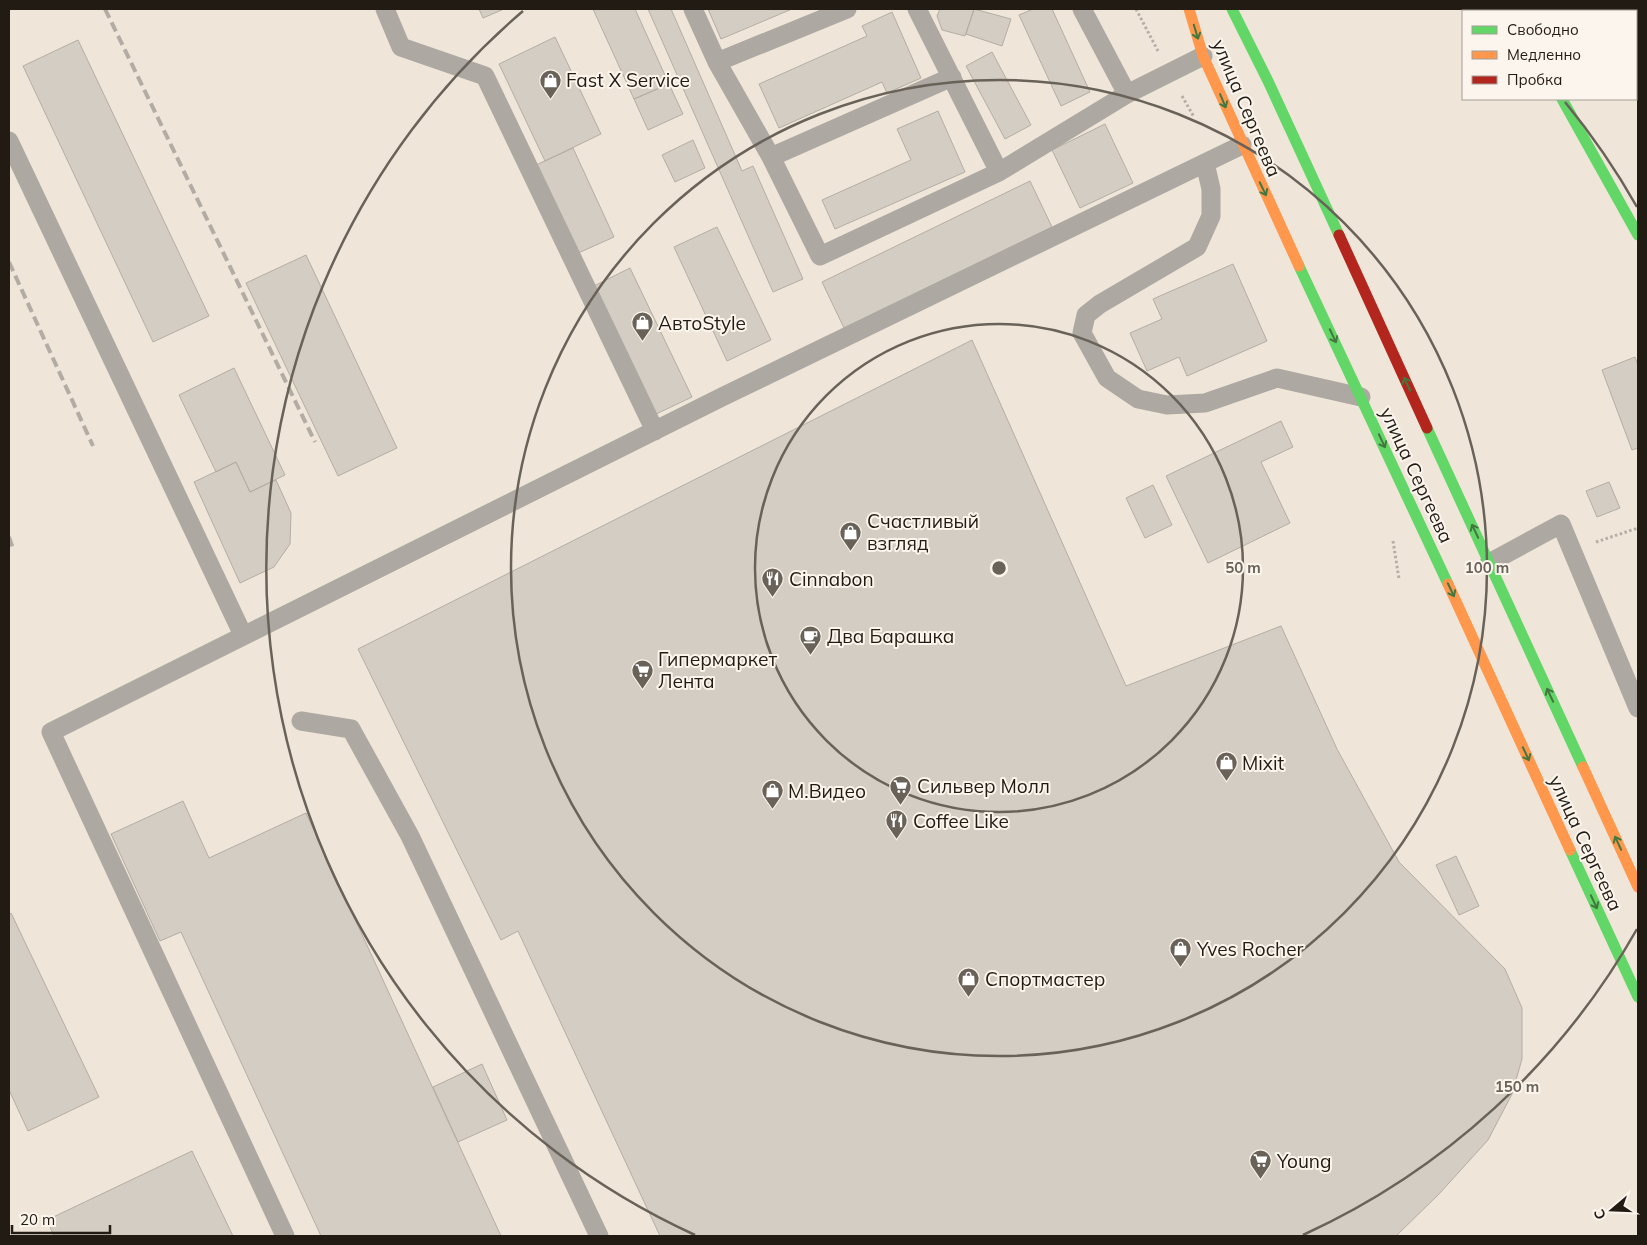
<svg xmlns="http://www.w3.org/2000/svg" width="1647" height="1245" font-family="Mulish,sans-serif">
	<rect width="100%" height="100%" fill="#efe6d9"/>
	<path fill="#d4cdc3" stroke="#b4ada3" d="M479,9H504L483,18Z
		M593,9H635L669,84L634,99Z
		M648,9H671L742,171L753,166L803,279L773,292Z
		M708,9H792L721,39Z
		M940,9H974L965,36L942,30L937,16Z
		M974,9L1011,19L1002,46L966,34Z
		M1033,9H1052L1090,92L1061,106L1019,15Z
		M1575,9H1638V57L1636,59V11H1577Z
		M892,12L921,78L887,93L882,82L779,128L759,84L867,36L862,26Z
		M555,37L601,134L545,161L499,64Z
		M78,40L209,316L153,342L23,66Z
		M992,52L1031,125L1005,139L966,66Z
		M669,84L683,114L648,130L634,99Z
		M938,111L965,172L835,229L822,200L911,160L897,129Z
		M1105,124L1133,183L1080,208L1052,150Z
		M693,140L705,168L675,182L662,155Z
		M573,148L614,237L576,254L536,165Z
		M1030,181L1052,227L844,328L822,282Z
		M717,227L771,340L727,361L674,247Z
		M306,255L397,448L338,476L246,283Z
		M1233,264L1267,341L1187,376L1179,357L1147,371L1130,333L1162,319L1153,299Z
		M630,268L692,397L654,415L592,287Z
		M972,340L1126,686L1281,626L1337,749L1399,862L1505,969L1522,1008V1059L1512,1094L1488,1140L1439,1194L1396,1236H660L518,931L501,940L358,649Z
		M1635,357L1638,365V448L1632,450L1602,370Z
		M234,368L285,475L250,492L236,462L216,472L179,395Z
		M1281,421L1293,447L1261,462L1290,523L1208,563L1166,476Z
		M236,462L250,492L276,480L291,513L290,544L274,567L240,583L194,482Z
		M1609,482L1620,508L1597,517L1586,491Z
		M1153,485L1172,525L1145,538L1126,498Z
		M183,801L209,858L306,813L501,1236H321L181,932L160,941L111,834Z
		M1456,856L1479,906L1459,915L1436,865Z
		M11,913L99,1097L28,1131L9,1090V915Z
		M482,1064L507,1120L458,1142L433,1087Z
		M192,1151L233,1236H54L47,1220Z"/>
	<g fill="none" stroke-linecap="round" stroke-linejoin="round">
		<path stroke="#b4aea7" stroke-width="3" stroke-dasharray="2.5 2.5" stroke-linecap="butt" d="M1136,9L1158,51
			M1182,96L1194,117
			M1393,541L1399,579
			M1596,542L1638,528"/>
		<path stroke="#ada8a2" stroke-width="19" d="M385,9L401,47L485,76L655,431
			M693,9L717,62L771,157L820,256L999,172L1127,94L1203,56
			M917,9L999,172
			M1082,9L1127,94
			M717,62L847,9
			M9,141L243,635
			M771,157L952,77
			M1205,163L1211,189V216L1197,247L1100,304L1086,315L1082,333L1107,378L1138,399L1167,405L1205,403L1277,378L1361,397
			M1489,563L1561,524L1638,708
			M301,721L351,729L410,836L599,1236
			M285,1236L51,732L724,396L1242,145"/>
		<path stroke="#ada8a2" stroke-width="28" d="M1511,9L1513,11"/>
		<path stroke="#63d668" stroke-width="11" d="M1232,9L1268,81L1339,235
			M1562,99L1638,235
			M1299,266L1448,584
			M1427,428L1583,767
			M1570,850L1638,997"/>
		<path stroke="#ff974d" stroke-width="11" d="M1189,9L1203,56L1299,266
			M1448,584L1570,850
			M1583,767L1638,887"/>
		<path stroke="#b3261e" stroke-width="11" d="M1339,235L1427,428"/>
		<path stroke="#b2aca5" stroke-width="4" stroke-dasharray="10 5" stroke-linecap="butt" d="M105,9L315,442
			M9,262L93,446
			M9,537L13,549"/>
	</g>
	<defs><path id="oneway-shaft" d="M-6 0H5M1.5-3L5.5 0L1.5 3" fill="none" stroke-width="1.6" stroke-linecap="round" stroke-linejoin="round" transform="scale(1.25)"/></defs>
	<g stroke="#42783e">
		<use href="#oneway-shaft" transform="translate(1196 32) rotate(73)"/>
		<use href="#oneway-shaft" transform="translate(1223 101) rotate(67)"/>
		<use href="#oneway-shaft" transform="translate(1263 189) rotate(64)"/>
		<use href="#oneway-shaft" transform="translate(1333 336) rotate(65)"/>
		<use href="#oneway-shaft" transform="translate(1407 384) rotate(-115)"/>
		<use href="#oneway-shaft" transform="translate(1382 441) rotate(65)"/>
		<use href="#oneway-shaft" transform="translate(1475 531) rotate(-115)"/>
		<use href="#oneway-shaft" transform="translate(1451 590) rotate(65)"/>
		<use href="#oneway-shaft" transform="translate(1550 695) rotate(-115)"/>
		<use href="#oneway-shaft" transform="translate(1526 754) rotate(65)"/>
		<use href="#oneway-shaft" transform="translate(1618 843) rotate(-115)"/>
		<use href="#oneway-shaft" transform="translate(1594 902) rotate(65)"/>
	</g>
	<g fill="none" stroke="#696259" stroke-width="2.5">
		<circle cx="999" cy="568" r="244"/>
		<circle cx="999" cy="568" r="488"/>
		<path d="M1637 929A733 733 0 0 1 1303 1235M695 1235A733 733 0 0 1 523 11M1565 102A733 733 0 0 1 1637 207"/>
	</g>
	<defs>
		<symbol id="shop-pin" viewBox="-11 -11 22 30"><path d="M0 17L-7.5 6A9.5 9.5 0 1 1 7.5 6Z" fill="#696259" stroke="#fcf5ed"/><path d="M-5-2.5h2.3a2.7 3.5 0 0 1 5.4 0H5L5.5 6h-11ZM-1.5-2.5h3a1.5 2.3 0 0 0-3 0Z" fill="#fff"/></symbol>
		<symbol id="restaurant-pin" viewBox="-11 -11 22 30"><path d="M0 17L-7.5 6A9.5 9.5 0 1 1 7.5 6Z" fill="#696259" stroke="#fcf5ed"/><path d="M-5-6h1v4h1v-4h1v4h1v-4h1v5L-1.5 .5V6h-2V.5L-5-1ZM5-6V6H3V1.5H1.5Q1.5-4 5-6Z" fill="#fff"/></symbol>
		<symbol id="cafe-pin" viewBox="-11 -11 22 30"><path d="M0 17L-7.5 6A9.5 9.5 0 1 1 7.5 6Z" fill="#696259" stroke="#fcf5ed"/><path d="M-5.5-4.5H6V0H3Q3 3.5 0 3.5H-2.5Q-5.5 3.5-5.5 0ZM3-3.2v2h1.7v-2ZM-6 4.5H4V6H-6Z" fill="#fff"/></symbol>
		<symbol id="supermarket-pin" viewBox="-11 -11 22 30"><path d="M0 17L-7.5 6A9.5 9.5 0 1 1 7.5 6Z" fill="#696259" stroke="#fcf5ed"/><path d="M-6-5.5h2.5l.6 2H6L4.5 2H-2.5L-4.4-4H-6ZM-1.5 3.2a1.3 1.3 0 1 0 .1 0ZM3 3.2a1.3 1.3 0 1 0 .1 0Z" fill="#fff"/></symbol>
	</defs>
	<g fill-rule="evenodd">
		<use href="#shop-pin" x="538" y="68" width="25" height="34"/>
		<use href="#shop-pin" x="630" y="310" width="25" height="34"/>
		<use href="#shop-pin" x="838" y="520" width="25" height="34"/>
		<use href="#restaurant-pin" x="760" y="566" width="25" height="34"/>
		<use href="#cafe-pin" x="798" y="624" width="25" height="34"/>
		<use href="#supermarket-pin" x="630" y="658" width="25" height="34"/>
		<use href="#shop-pin" x="1214" y="750" width="25" height="34"/>
		<use href="#supermarket-pin" x="888" y="774" width="25" height="34"/>
		<use href="#shop-pin" x="760" y="778" width="25" height="34"/>
		<use href="#restaurant-pin" x="884" y="808" width="25" height="34"/>
		<use href="#shop-pin" x="1168" y="936" width="25" height="34"/>
		<use href="#shop-pin" x="956" y="966" width="25" height="34"/>
		<use href="#supermarket-pin" x="1248" y="1148" width="25" height="34"/>
	</g>
	<g text-anchor="middle" stroke-width="4" stroke-linejoin="round" paint-order="stroke">
		<g font-size="19" fill="#211b14" stroke="#fcf5ed" text-anchor="start">
			<text x="566" y="87">Fast X Service</text>
			<text x="658" y="330">АвтоStyle</text>
			<text x="867" y="528">Счастливый<tspan x="867" dy="22">взгляд</tspan></text>
			<text x="789" y="586">Cinnabon</text>
			<text x="827" y="643">Два Барашка</text>
			<text x="658" y="666">Гипермаркет<tspan x="658" dy="22">Лента</tspan></text>
			<text x="1242" y="770">Mixit</text>
			<text x="917" y="793">Сильвер Молл</text>
			<text x="788" y="798">М.Видео</text>
			<text x="913" y="828">Coffee Like</text>
			<text x="1197" y="956">Yves Rocher</text>
			<text x="985" y="986">Спортмастер</text>
			<text x="1277" y="1168">Young</text>
		</g>
		<g font-size="19" fill="#211b14" stroke="#fcf5ed">
			<text transform="translate(1247 108) rotate(67)" y="7">улица Сергеева</text>
			<text transform="translate(1417 475) rotate(65)" y="7">улица Сергеева</text>
			<text transform="translate(1586 843) rotate(65)" y="7">улица Сергеева</text>
		</g>
	</g>
	<circle cx="999" cy="568" r="8" fill="#696259" stroke="#fcf5ed" stroke-width="2.5"/>
	<g font-size="15" text-anchor="middle" font-weight="bold" fill="#696259" stroke="#fcf5ed" stroke-width="4" stroke-linejoin="round" paint-order="stroke">
		<text x="1243" y="573">50 m</text>
		<text x="1487" y="573">100 m</text>
		<text x="1517" y="1092">150 m</text>
	</g>
	<rect width="1647" height="1245" fill="none" stroke="#211b14" stroke-width="20"/>
	<rect x="1462" y="10" width="175" height="90" fill="#fcf5ed" stroke="#a49e96"/>
	<rect x="1472" y="26" width="25" height="8" fill="#63d668" stroke="#a49e96"/>
	<text x="1507" y="35" font-size="15" fill="#211b14">Свободно</text>
	<rect x="1472" y="51" width="25" height="8" fill="#ff974d" stroke="#a49e96"/>
	<text x="1507" y="60" font-size="15" fill="#211b14">Медленно</text>
	<rect x="1472" y="76" width="25" height="8" fill="#b3261e" stroke="#a49e96"/>
	<text x="1507" y="85" font-size="15" fill="#211b14">Пробка</text>
	<g transform="translate(1612 1210) rotate(251)" stroke="#fcf5ed" stroke-width="4" paint-order="stroke">
	<path d="M0-4L9 19L0 12L-9 19Z" fill="#211b14"/>
	<text y="-8" font-size="14" font-weight="bold" text-anchor="middle" fill="#211b14">С</text>
	</g>
	<path d="M12 1225v8h98v-8" fill="none" stroke="#211b14" stroke-width="2.5"/>
	<text x="20" y="1225" font-size="15" fill="#211b14" stroke="#fcf5ed" stroke-width="4" paint-order="stroke">20 m</text>
</svg>
